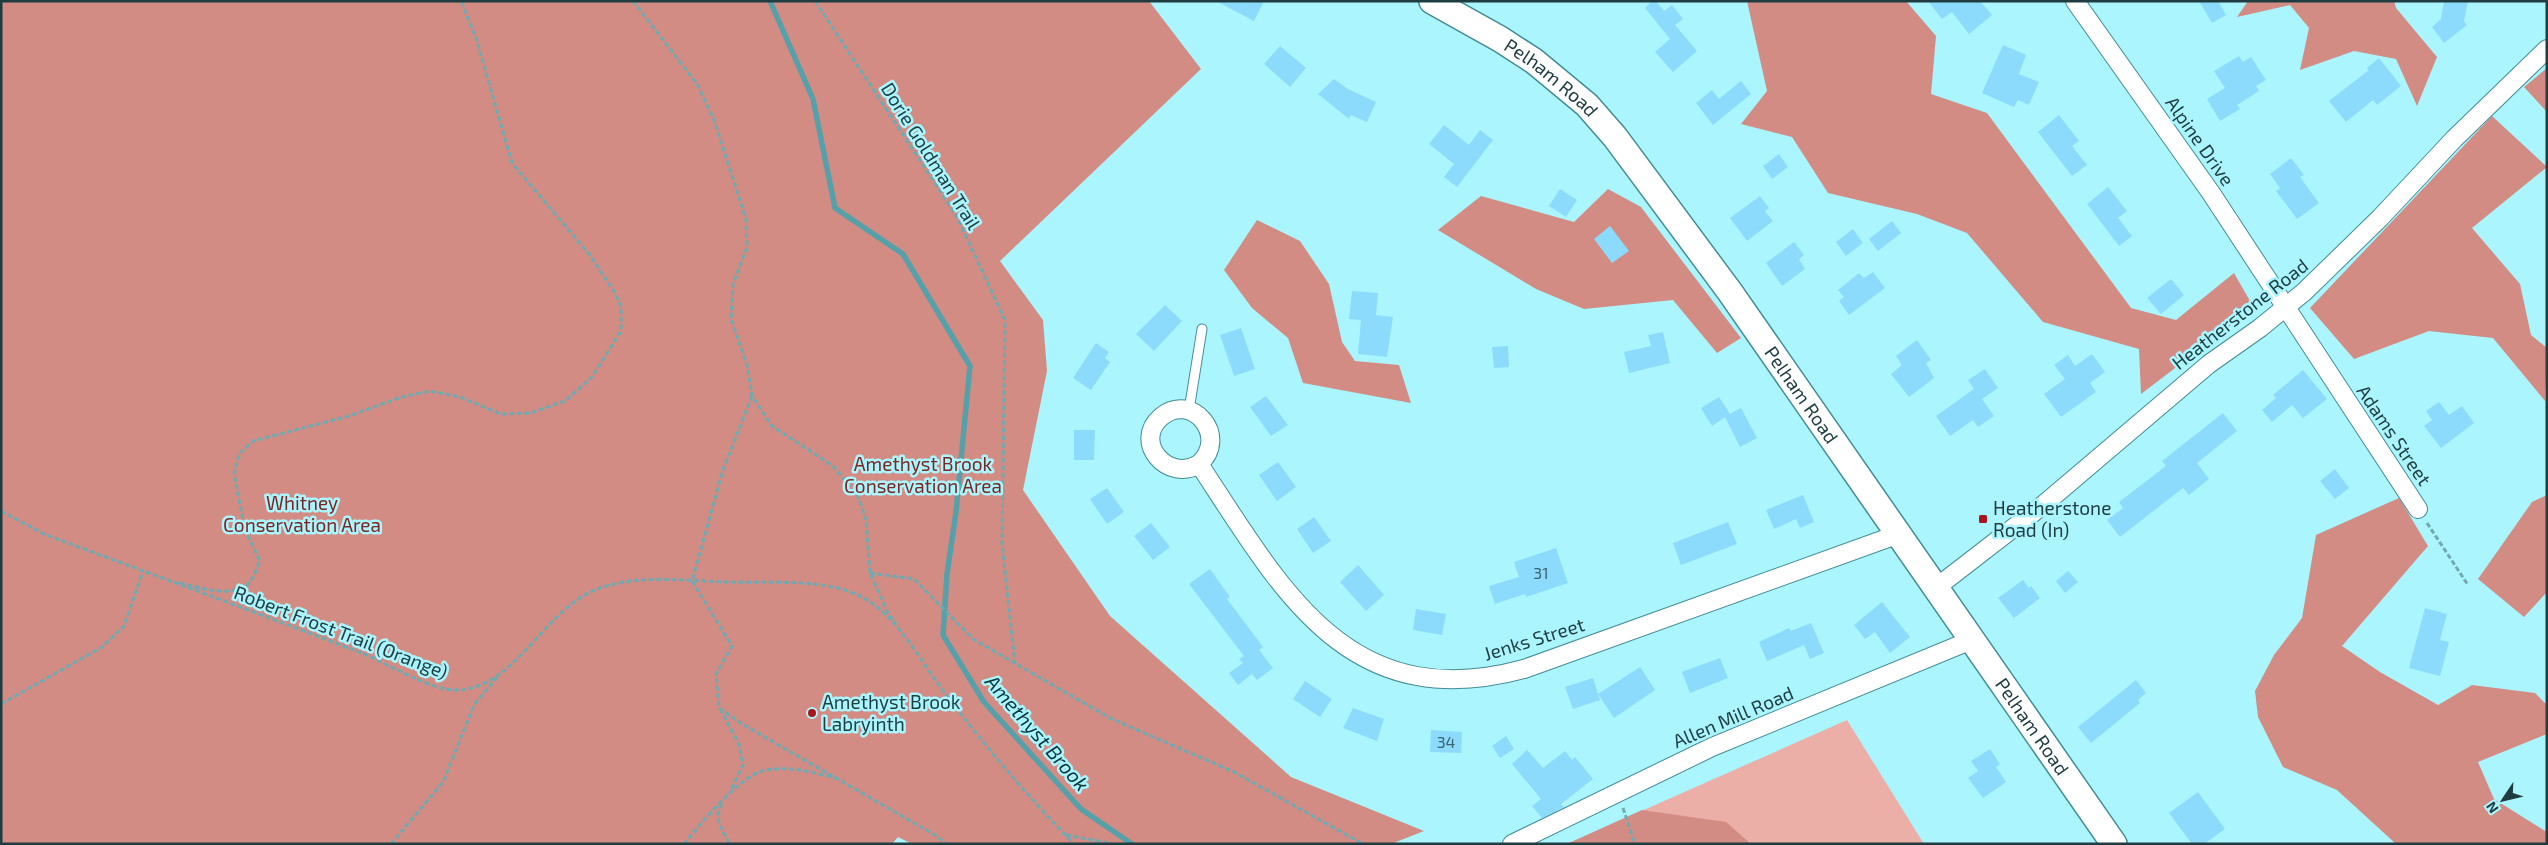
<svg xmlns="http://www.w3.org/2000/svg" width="2548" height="845" font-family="'Exo 2',sans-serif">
	<rect width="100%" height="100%" fill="#abf5fe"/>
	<path fill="#ebafa8" d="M1847,720L1924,844H1567Z"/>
	<path fill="#d38c84" d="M1,1H1149L1201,69L1000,261L1043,320L1047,371L1023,490L1110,616L1291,777L1424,831L1391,844H912L898,837L892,844H1Z
		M1747,1H1906L1936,36L1931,94L1987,113L2131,308L2176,320L2234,273L2254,308L2141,394L2139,349L2043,322L1967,233L1917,214L1828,193L1792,137L1741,124L1767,91Z
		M2248,1H2394L2396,8L2437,57L2417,106L2396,59L2354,51L2300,70L2309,28L2290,5L2237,17Z
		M2547,68V112L2524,87Z
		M2492,116L2547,167L2472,228L2520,284L2531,335L2547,348L2545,401L2493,338L2429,331L2354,359L2310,308Z
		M1608,189L1641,207L1741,338L1717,353L1673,300L1584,309L1536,289L1438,230L1481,196L1574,222Z
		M1257,220L1300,241L1329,284L1342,342L1355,361L1399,365L1411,403L1303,383L1288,338L1252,308L1224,270Z
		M2547,495V592L2524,617L2478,579L2532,502Z
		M2399,498L2428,546L2342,646L2380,672L2438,705L2472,685L2535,693L2547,705V734L2478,762L2494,799L2547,832V844H2396L2337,790L2283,767L2258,717L2255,691L2274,655L2302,618L2316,535Z
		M1642,810L1726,822L1751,844H1567Z"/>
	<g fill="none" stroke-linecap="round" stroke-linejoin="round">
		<path stroke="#56a0a9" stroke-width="5.5" d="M770,1L813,99L835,208L903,254L970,366L956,512L947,574L943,635L984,702L1081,809L1132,844"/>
	</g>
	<path fill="#8ddbfc" d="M1216,1H1264L1254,21Z
		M1652,1H1656L1664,11L1672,5L1683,19L1675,25L1697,51L1673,72L1655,52L1670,39L1645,8Z
		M1928,1H1980L1992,15L1969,34L1952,12L1942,19Z
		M2199,1H2218L2226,15L2212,23Z
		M2444,1H2468L2464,21L2467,25L2444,43L2432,27L2441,19Z
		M2003,45L2026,55L2019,74L2039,82L2029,105L2018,100L2014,107L1982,93Z
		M1280,46L1306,68L1290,87L1264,64Z
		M2239,56L2243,62L2251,57L2266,80L2256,86L2259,91L2237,105L2240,109L2220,121L2207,99L2225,88L2214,71Z
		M2379,58L2401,86L2377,105L2373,100L2346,122L2329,101L2369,70L2367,68Z
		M1334,79L1348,89L1376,102L1367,122L1351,115L1349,119L1318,94Z
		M1741,81L1751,94L1713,125L1696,103L1712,90L1719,99Z
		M2059,115L2079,141L2072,146L2087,165L2072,176L2038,132Z
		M1444,125L1469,145L1480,130L1493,140L1457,187L1444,177L1454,164L1429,144Z
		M1779,154L1788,167L1772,179L1763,166Z
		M2291,158L2304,175L2300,177L2319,203L2297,219L2276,191L2280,188L2270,174Z
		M2108,187L2127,211L2118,218L2132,236L2119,246L2087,204Z
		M1560,189L1577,200L1566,217L1549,206Z
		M1760,196L1769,208L1765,211L1773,221L1747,241L1730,218Z
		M1892,221L1901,233L1878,251L1869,239Z
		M1610,226L1629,251L1612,263L1594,239Z
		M1853,229L1863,243L1846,256L1836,242Z
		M1794,242L1804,255L1799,259L1805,269L1782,286L1766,263Z
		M1873,272L1885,288L1849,315L1839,301L1844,297L1838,290L1859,273L1864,278Z
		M2171,279L2184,295L2161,314L2147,298Z
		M1352,291L1378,293L1376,315L1393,317L1387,357L1358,354L1361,320L1349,319Z
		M1165,305L1182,321L1154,351L1136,334Z
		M1241,328L1255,369L1234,376L1220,335Z
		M1663,332L1670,363L1629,373L1624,352L1651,346L1648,335Z
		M1917,340L1931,360L1926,363L1934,378L1909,397L1891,374L1902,365L1896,356Z
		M1096,343L1109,352L1105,358L1110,362L1091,390L1073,378Z
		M1508,346L1509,367L1494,368L1492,347Z
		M2092,354L2105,372L2090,383L2096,392L2061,417L2044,394L2065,379L2054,365L2068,355L2075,366Z
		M1985,369L1998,388L1982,399L1994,416L1978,427L1973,420L1950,436L1936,416L1974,389L1968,380Z
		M2303,370L2327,399L2303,418L2292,405L2272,422L2262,410L2276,398L2273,395Z
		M1266,396L1288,425L1271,436L1250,407Z
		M1719,397L1730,414L1741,408L1757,438L1740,447L1725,417L1712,426L1701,408Z
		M2439,402L2449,415L2462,406L2474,423L2441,448L2424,426L2432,420L2426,411Z
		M2223,413L2237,431L2197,463L2209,479L2189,495L2183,488L2120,537L2107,520L2123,508L2119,502L2166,466L2162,461Z
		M1074,430H1095L1094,460H1074Z
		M1278,462L1296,487L1277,501L1259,475Z
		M2335,469L2349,488L2335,499L2320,481Z
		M1107,488L1124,512L1107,524L1090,499Z
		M1803,495L1814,522L1800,528L1796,519L1774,529L1766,510Z
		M1314,517L1331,541L1313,553L1297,529Z
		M1728,522L1737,544L1681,565L1673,543Z
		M1151,523L1170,547L1153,560L1134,536Z
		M1556,548L1568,583L1526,597L1525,594L1495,604L1489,586L1519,577L1514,562Z
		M1358,565L1384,595L1366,611L1340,582Z
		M1210,569L1230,597L1227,599L1263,647L1259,650L1273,668L1257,680L1252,674L1238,685L1229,673L1243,663L1239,659L1244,656L1189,584Z
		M2068,571L2078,582L2065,593L2056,581Z
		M2023,580L2029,588L2031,586L2040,598L2014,618L1998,598Z
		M1882,602L1910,637L1890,653L1875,632L1865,639L1854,625Z
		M2425,608L2447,614L2440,640L2449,642L2440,676L2409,668Z
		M1416,609L1446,614L1442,635L1413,630Z
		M1811,623L1824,653L1810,659L1804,645L1767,661L1759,642L1789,628L1791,631Z
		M1720,658L1728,678L1690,693L1682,672Z
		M1640,667L1655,690L1614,718L1598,694Z
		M1593,678L1600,700L1573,709L1565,687Z
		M2136,680L2146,693L2138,700L2140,703L2091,743L2078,727Z
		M1305,681L1332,699L1320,717L1293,699Z
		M1353,708L1384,719L1377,741L1343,728Z
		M1431,730L1462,732L1461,753L1430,752Z
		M1506,736L1514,749L1500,758L1492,746Z
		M1990,749L2000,764L1996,767L2006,782L1983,798L1968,778L1978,771L1971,761Z
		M1527,750L1543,768L1565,751L1572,760L1575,757L1593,779L1561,804L1564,807L1542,818L1532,806L1541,799L1512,764Z
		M2198,792L2225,829L2204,844H2192L2169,813Z"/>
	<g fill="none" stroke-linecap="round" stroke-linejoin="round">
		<defs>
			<path id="lane" d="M1189,410L1202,329"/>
			<path id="street" d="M2075,1L2211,193L2418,509
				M1199,464C1168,483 1132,442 1161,417C1191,391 1230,436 1199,464C1281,588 1347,717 1524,669L1899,534
				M1937,587L2043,505L2209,364L2260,328L2304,292L2380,218L2454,139L2547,49
				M1512,844L1712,747L1974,639"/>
			<g id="secondary">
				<path id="s1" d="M1432,1L1500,39L1534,61L1587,105L1615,137L1730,292L2114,844"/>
			</g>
		</defs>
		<use href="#lane" stroke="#438b95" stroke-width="11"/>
		<use href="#street" stroke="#438b95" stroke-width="20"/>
		<use href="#secondary" stroke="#438b95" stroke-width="28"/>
		<path stroke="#71a9b0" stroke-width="3" stroke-dasharray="5 2.5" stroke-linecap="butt" d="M633,1L697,84L714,120L746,219L747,247L733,284L731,319L747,365L752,396L772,426L833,466L858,496L866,520L870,573L888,613L896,624
			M815,1L956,215L1005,320L1002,543L1015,664
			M752,396L723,470L692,581L732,646L716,674L719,708L742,724L935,835L947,844
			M1,511L44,534C151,574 258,613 364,654C391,665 432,692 460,690C518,685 546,606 600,588C640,574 686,581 727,582C766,583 811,579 848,591C895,607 918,659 947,696C985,746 1030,799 1074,844
			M2427,523L2468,585
			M870,573L914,579L973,639L1110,718L1234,772L1363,844
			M180,583C200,588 233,599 250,582C254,577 257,567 260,561L245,530L234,474L239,454L253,441L349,416L401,397L430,391L460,397L501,414L530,413L565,401L592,377L621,331V307L615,293L589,254L512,163L476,38L461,1
			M1,704L102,647L124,626L143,571
			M720,709L739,744L743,765L730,792
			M722,804C712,817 723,831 730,844
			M1623,808L1635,844
			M1066,835L1114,844
			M391,844L443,782L474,705L499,675
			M684,844C700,824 741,774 766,770C790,766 812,772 835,778"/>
		<use href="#lane" stroke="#fff" stroke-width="9"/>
		<use href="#street" stroke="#fff" stroke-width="18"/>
		<use href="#secondary" stroke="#fff" stroke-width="25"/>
	</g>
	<g fill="#a9151b" stroke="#abf5fe" stroke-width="2">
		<rect x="1978" y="514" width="10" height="10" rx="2.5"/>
		<circle cx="812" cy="713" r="5"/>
	</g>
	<g text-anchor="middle" stroke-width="5" stroke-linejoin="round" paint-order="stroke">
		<g font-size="16" fill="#3a6470">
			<text x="1541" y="579">31</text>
			<text x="1446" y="748">34</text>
		</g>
		<g font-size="19" fill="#1f3d41" stroke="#abf5fe">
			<text dy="7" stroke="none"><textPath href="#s1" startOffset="142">Pelham Road</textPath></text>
			<text transform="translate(2200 141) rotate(55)" y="7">Alpine Drive</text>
			<text transform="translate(931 156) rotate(58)" y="7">Dorie Goldman Trail</text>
			<text transform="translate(2240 314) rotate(-38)" y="7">Heatherstone Road</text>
			<text dy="7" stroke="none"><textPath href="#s1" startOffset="548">Pelham Road</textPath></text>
			<text transform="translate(2394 435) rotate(56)" y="7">Adams Street</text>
			<text transform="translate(341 632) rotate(21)" y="7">Robert Frost Trail (Orange)</text>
			<text transform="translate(1534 639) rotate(-17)" y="7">Jenks Street</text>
			<text transform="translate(1733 717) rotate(-23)" y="7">Allen Mill Road</text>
			<text dy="7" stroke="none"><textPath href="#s1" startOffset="952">Pelham Road</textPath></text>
		</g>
		<g font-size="19" fill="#7c2723" stroke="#abf5fe">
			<text x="923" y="471">Amethyst Brook<tspan x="923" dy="22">Conservation Area</tspan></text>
			<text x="302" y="510">Whitney<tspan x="302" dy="22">Conservation Area</tspan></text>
		</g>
		<g font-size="19" fill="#1f3d41" stroke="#abf5fe" text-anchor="start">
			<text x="1993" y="515">Heatherstone<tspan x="1993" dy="22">Road (In)</tspan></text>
			<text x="822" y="709">Amethyst Brook<tspan x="822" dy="22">Labryinth</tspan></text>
		</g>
		<g font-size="20" font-style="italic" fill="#09373c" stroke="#abf5fe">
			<text transform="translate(1037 733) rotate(49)" y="7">Amethyst Brook</text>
		</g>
	</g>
	<rect width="2548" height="845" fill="none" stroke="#1f3d41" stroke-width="5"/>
	<g transform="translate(2503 800) rotate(235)" stroke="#abf5fe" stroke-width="4" paint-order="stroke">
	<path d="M0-4L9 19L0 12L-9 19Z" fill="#1f3d41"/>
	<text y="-8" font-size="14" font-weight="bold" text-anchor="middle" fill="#1f3d41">N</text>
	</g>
</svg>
